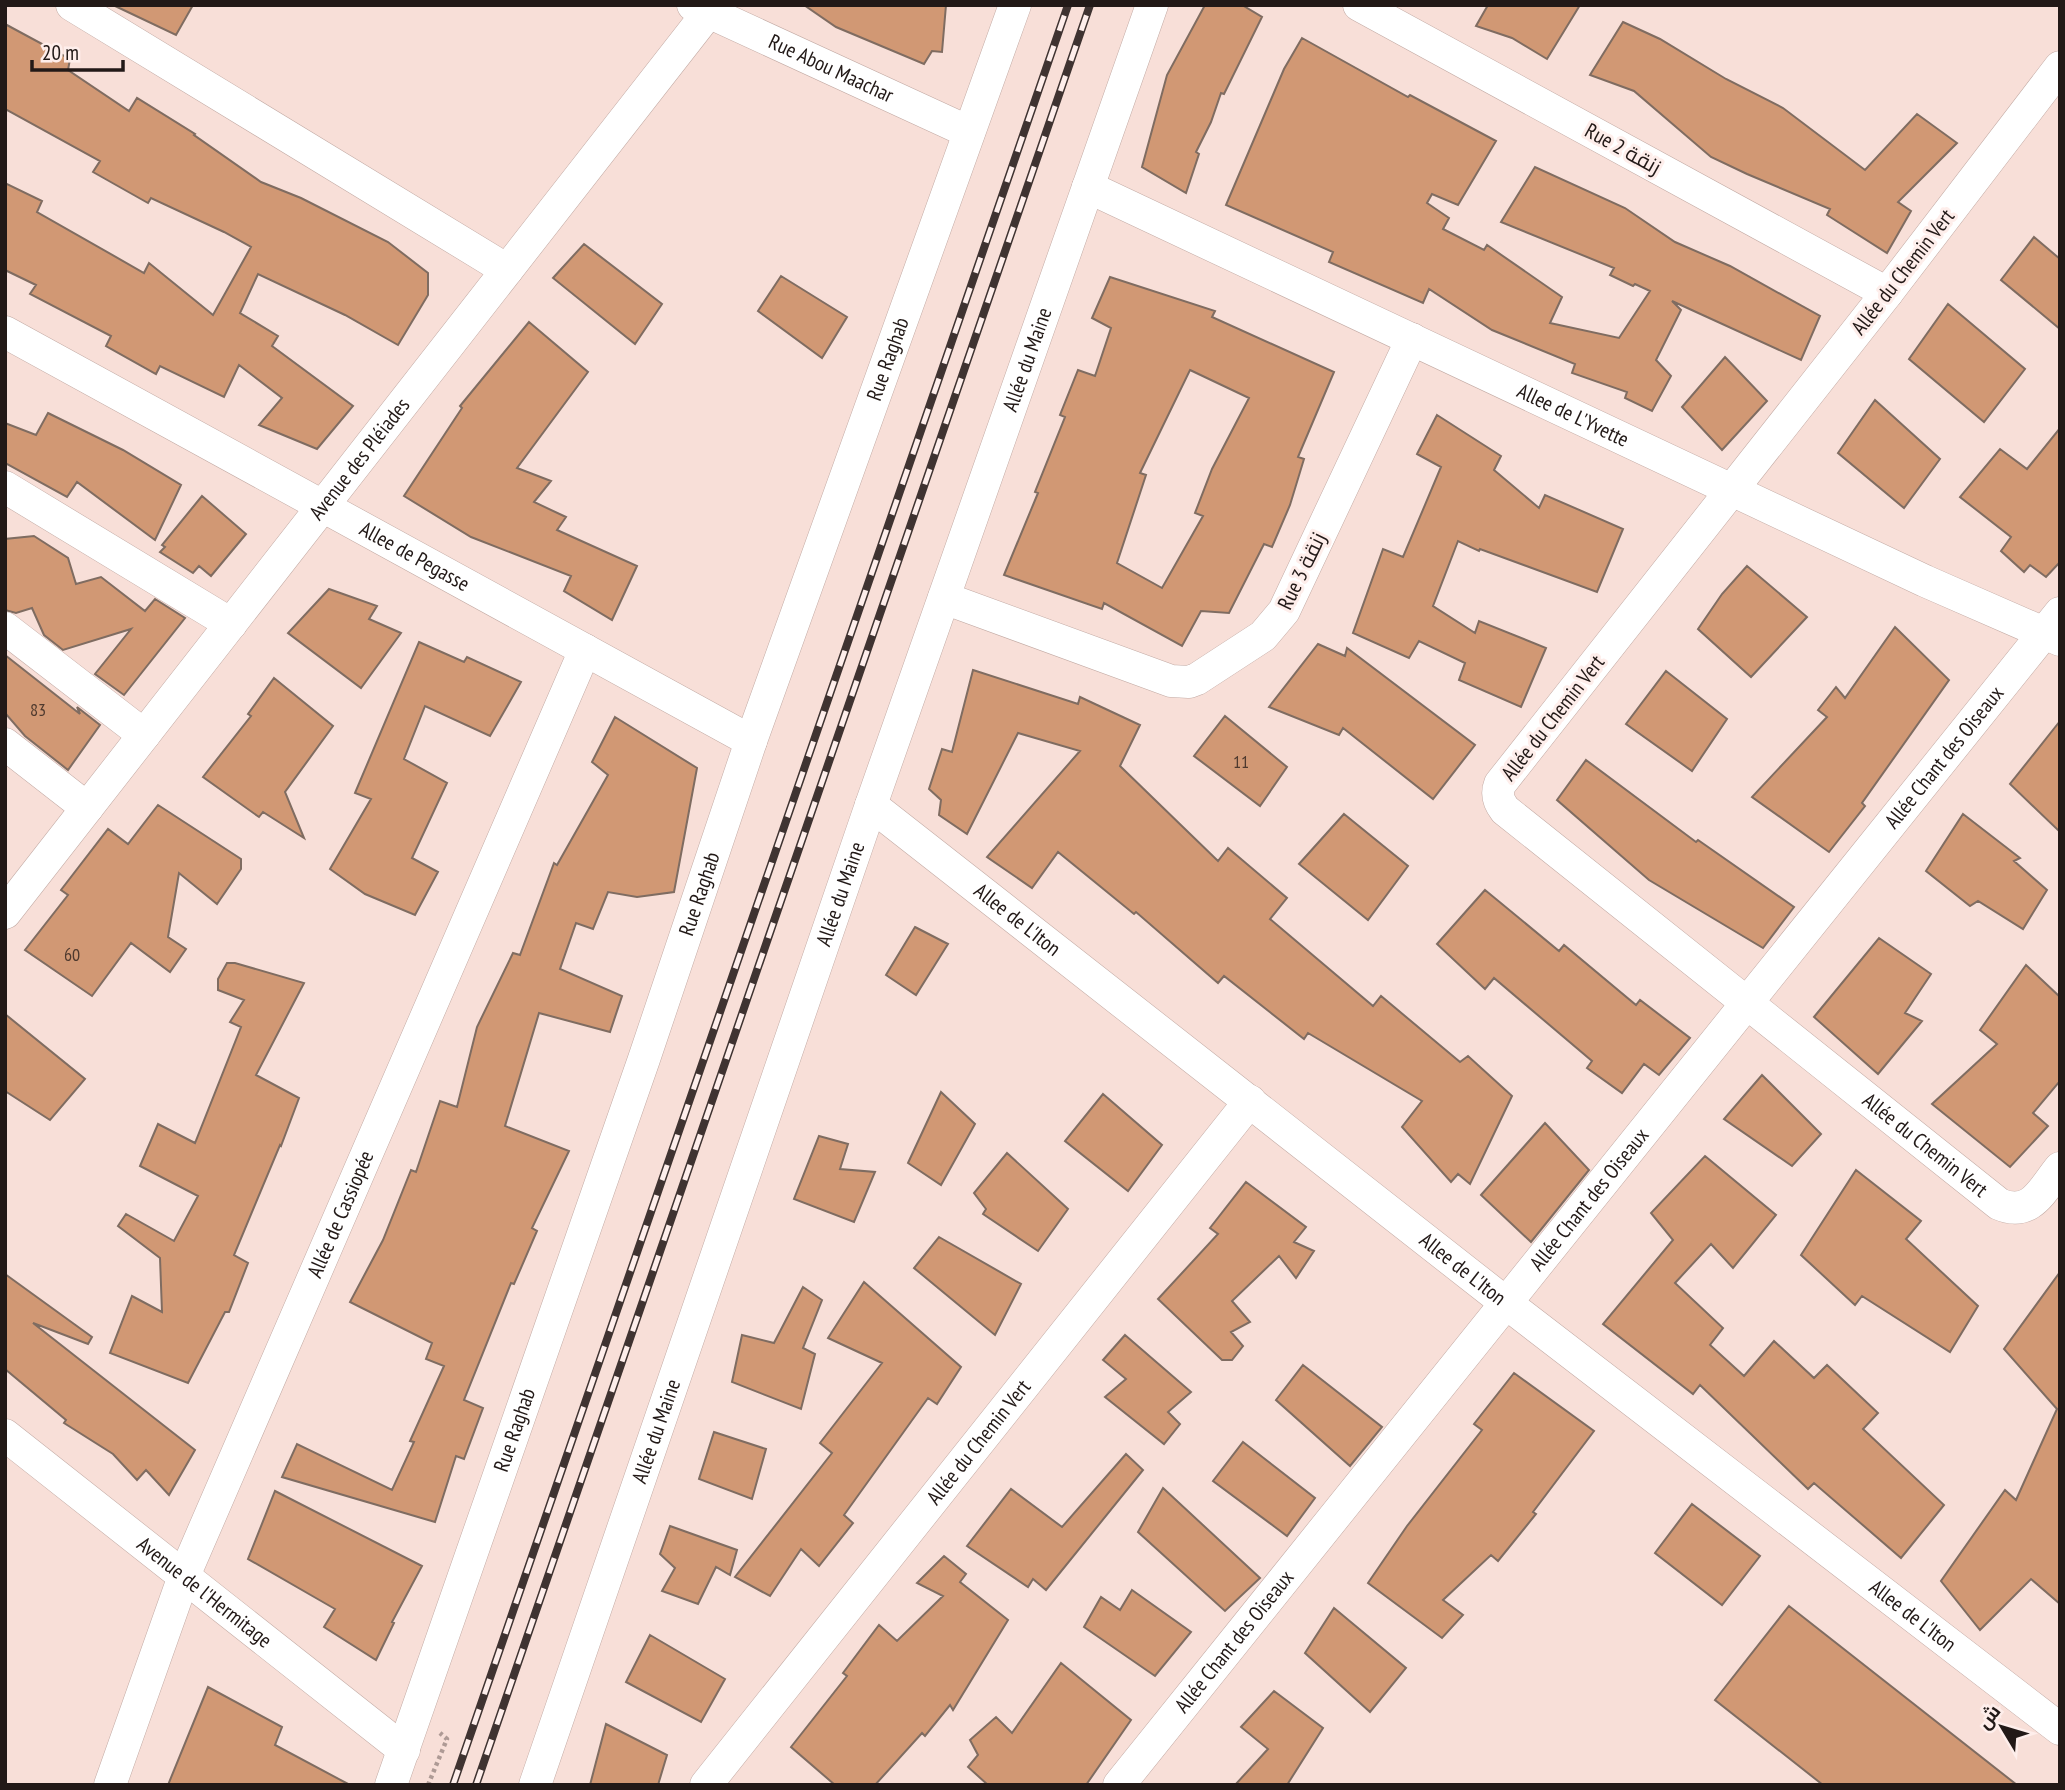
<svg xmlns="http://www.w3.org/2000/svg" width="2065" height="1790" font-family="'PT Sans Narrow',Cairo,sans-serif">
	<rect width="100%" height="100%" fill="#f8dfd8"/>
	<path fill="#d19874" stroke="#7f6c61" stroke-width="2" fill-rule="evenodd" d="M113,5H193L176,35Z
		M804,5H946L942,52L932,51L924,64L836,27Z
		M1205,5H1242L1262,17L1224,94L1221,93L1211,122L1196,152L1199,154L1186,193L1142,167L1167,75Z
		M1488,5H1580L1547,59L1512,38L1476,26Z
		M1623,22L1660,39L1726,79L1783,108L1865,170L1917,114L1957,143L1898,202L1911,211L1887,253L1827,215L1830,209L1747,174L1711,157L1634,91L1590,75Z
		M5,24L70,59L68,70L129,111L137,98L195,134L194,135L261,182L301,198L388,242L428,273V295L398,345L345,315L258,274L240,313L278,336L272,346L353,406L317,449L259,425L282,398L239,365L224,397L160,366L156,374L106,346L111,336L30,294L36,285L5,270V183L42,201L37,212L144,273L149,263L213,315L251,247L224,232L151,198L148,203L93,172L100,161L5,109Z
		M1302,38L1408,97L1410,95L1496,141L1458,205L1432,194L1427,203L1449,218L1443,229L1484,250L1487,245L1562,297L1550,323L1619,338L1650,291L1635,284L1633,286L1610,275L1614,268L1501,222L1535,167L1625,208L1675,242L1730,266L1820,316L1801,360L1672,301L1681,310L1656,360L1671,376L1652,411L1625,398L1627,392L1572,373L1575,364L1492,330L1429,289L1423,303L1329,262L1333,252L1226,205L1284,69Z
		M2034,237L2060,259V329L2001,280Z
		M584,244L662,304L635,344L553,278Z
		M781,276L847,317L822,358L758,311Z
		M1110,277L1215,311L1212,317L1334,372L1298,457L1304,459L1290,505L1272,547L1264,544L1229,613L1201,611L1182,646L1104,603L1102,609L1004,575L1038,493L1035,492L1065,417L1060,415L1078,370L1095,376L1111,328L1092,318ZM1190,370L1249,398L1212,469L1195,513L1203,516L1162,588L1117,563L1146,475L1140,473Z
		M1948,304L2025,369L1984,422L1909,359Z
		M529,322L588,372L517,468L551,481L534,502L566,517L557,530L637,566L612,620L564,591L571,576L471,537L404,496L462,408L460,406Z
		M1725,357L1767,401L1722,450L1682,407Z
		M1875,400L1940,459L1904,508L1838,453Z
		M48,413L123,450L181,485L155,540L77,482L67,497L5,463V423L36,435Z
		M1437,415L1501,456L1494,470L1539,508L1545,495L1623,529L1597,592L1480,549L1479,551L1458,541L1433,606L1475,633L1479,621L1546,648L1521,707L1459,680L1465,663L1419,641L1409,658L1353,633L1383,549L1403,557L1441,467L1417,454Z
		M2060,428V562L2046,577L2030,565L2024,572L2001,551L2011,537L1960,497L2000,449L2027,469Z
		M202,496L246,534L211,576L199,566L193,573L160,552L165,547L162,545Z
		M34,536L68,558L76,584L101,577L145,611L155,599L185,618L124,695L95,674L131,629L63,650L44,635L32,608L16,613L5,610V539Z
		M1747,566L1807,617L1751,677L1698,629L1722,594Z
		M329,589L377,606L369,619L401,633L361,688L288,633Z
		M1895,627L1949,680L1862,803L1865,806L1829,852L1752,797L1827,717L1818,710L1836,687L1845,698Z
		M419,642L464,662L467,657L521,682L490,736L425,706L404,759L447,783L412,858L438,872L415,915L365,894L330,869L371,799L355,793Z
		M1318,644L1345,656L1347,648L1475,745L1433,799L1343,728L1339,735L1269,707Z
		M5,655L80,714L77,707L100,725L68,770L25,736L5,713Z
		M973,670L1078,704L1080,697L1140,725L1120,766L1218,861L1228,848L1287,898L1270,919L1373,1006L1381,996L1460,1062L1468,1056L1512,1096L1470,1184L1458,1174L1451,1182L1402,1127L1422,1101L1308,1033L1304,1039L1224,976L1218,983L1136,912L1134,914L1058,852L1032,888L987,857L1080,751L1018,733L967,834L939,815L941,800L929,789L942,749L952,752Z
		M1666,671L1727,719L1692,771L1626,724Z
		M274,678L333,726L285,792L304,838L263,812L259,817L203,777L251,716L248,714Z
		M1225,716L1287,767L1260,806L1194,756Z
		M615,717L697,768L674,892L637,897L608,892L593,929L576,923L560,969L622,996L610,1032L539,1013L505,1126L569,1151L532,1228L537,1231L514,1284L511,1283L464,1400L483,1408L464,1459L456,1456L435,1522L282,1477L297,1444L392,1490L414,1442L410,1441L444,1366L426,1359L432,1343L350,1302L383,1240L411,1170L416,1172L440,1101L457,1107L477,1027L513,953L520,955L554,863L557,865L608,775L592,762Z
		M2060,721V832L2010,784Z
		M1586,760L1696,842L1698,840L1794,907L1763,948L1649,880L1557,800Z
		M158,805L241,859V869L217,904L179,873L168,937L186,949L170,972L131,943L92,996L25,950L68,895L61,890L108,829L128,844Z
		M1344,814L1408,866L1368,920L1299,864Z
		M1963,814L2020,858L2014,861L2047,890L2023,929L1978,901L1970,906L1926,871Z
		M1485,890L1559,951L1564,945L1636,1005L1640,1000L1690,1038L1659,1075L1644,1064L1622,1093L1587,1068L1592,1061L1494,978L1485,989L1437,944Z
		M915,927L948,944L916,995L886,975Z
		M1879,938L1931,974L1905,1013L1922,1021L1878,1074L1814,1017Z
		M227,963H235L304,983L256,1075L299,1098L281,1146L280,1145L234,1255L248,1263L229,1312H225L188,1383L110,1353L132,1296L162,1312L160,1258L118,1226L126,1214L174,1241L198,1196L140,1166L158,1124L195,1143L241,1027L230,1022L244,1000L218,990V979Z
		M2026,965L2060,997V1081L2033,1113L2048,1126L2010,1167L1932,1104L1997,1044L1980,1030Z
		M5,1014L85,1079L50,1120L5,1091Z
		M1762,1075L1821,1134L1792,1166L1724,1119Z
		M941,1092L975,1124L941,1185L908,1163Z
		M1103,1094L1162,1145L1128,1191L1065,1141Z
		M1545,1123L1589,1170L1531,1242L1481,1195Z
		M819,1136L848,1144L840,1169L875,1172L854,1222L794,1199Z
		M1007,1153L1068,1209L1038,1251L983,1214L986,1209L974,1193Z
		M1705,1156L1776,1215L1733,1268L1711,1244L1675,1283L1723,1328L1710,1345L1744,1376L1774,1341L1814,1378L1827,1365L1878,1413L1863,1429L1944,1505L1901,1558L1814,1483L1808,1489L1700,1385L1693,1394L1603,1324L1673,1240L1651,1213Z
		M1856,1170L1921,1221L1906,1239L1978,1306L1950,1352L1862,1296L1855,1305L1801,1255Z
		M1246,1182L1306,1227L1294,1242L1314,1251L1296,1278L1279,1256L1232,1301L1250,1322L1231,1332L1243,1346L1232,1360H1222L1158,1299L1218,1234L1210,1228Z
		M939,1237L1021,1284L995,1335L914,1268Z
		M2060,1272V1604L2031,1579L1980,1630L1941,1581L2005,1490L2016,1500L2057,1409L2004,1349Z
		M5,1274L92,1337L88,1344L33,1323L195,1450L169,1495L146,1470L137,1480L113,1454L64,1423L66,1420L5,1369Z
		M864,1282L961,1367L937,1404L928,1398L844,1515L853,1523L819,1566L801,1549L770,1596L735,1577L832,1453L820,1443L882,1363L828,1338Z
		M803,1287L822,1300L803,1348L815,1354L801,1409L732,1382L742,1335L774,1343Z
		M1125,1335L1191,1392L1168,1412L1180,1424L1164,1444L1105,1397L1126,1379L1103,1360Z
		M1303,1365L1382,1427L1350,1466L1276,1400Z
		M1514,1373L1594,1431L1533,1512L1536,1514L1498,1561L1491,1555L1443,1600L1463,1615L1442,1638L1368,1583L1407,1526L1482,1430L1474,1424Z
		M714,1432L766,1449L752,1499L699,1479Z
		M1243,1442L1315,1498L1287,1536L1213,1481Z
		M1126,1454L1143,1470L1046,1590L1033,1579L1028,1587L967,1546L1011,1489L1062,1527Z
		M1163,1488L1260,1578L1225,1611L1138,1532Z
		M275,1491L422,1566L392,1622L394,1623L376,1660L324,1627L335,1609L248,1559Z
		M1692,1504L1760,1556L1722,1605L1655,1553Z
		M670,1526L737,1550L730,1575L716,1567L698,1604L662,1591L675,1568L660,1554Z
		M944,1556L966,1574L960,1582L1008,1620L953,1710L950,1705L925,1736L922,1733L875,1785H835L791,1747L847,1676L843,1673L879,1625L897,1641L943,1596L917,1583Z
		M1132,1590L1191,1632L1155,1676L1084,1627L1101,1597L1120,1610Z
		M1789,1606L2017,1785H1823L1715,1700Z
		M1334,1608L1406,1668L1370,1712L1305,1653Z
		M650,1635L725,1679L701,1722L626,1682Z
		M1061,1663L1131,1720L1086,1785H988L968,1767L978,1755L970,1740L996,1717L1012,1733Z
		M208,1687L282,1727L275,1745L350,1785H168Z
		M1274,1691L1323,1728L1287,1785H1235L1268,1749L1241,1727Z
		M606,1724L667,1755L658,1785H590Z"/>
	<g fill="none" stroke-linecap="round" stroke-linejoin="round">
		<defs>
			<g id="street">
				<path d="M72,5L507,270"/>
				<path id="s1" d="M693,5L969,132"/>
				<path d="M1359,5L1887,293"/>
				<path id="s2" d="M2060,67L1887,293L1500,784C1496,794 1498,801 1505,810L1999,1204C2031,1218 2042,1190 2060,1168"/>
				<path id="s3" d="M1088,187L1925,581L2060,640"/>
				<path id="s4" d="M5,332L751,741"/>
				<path d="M5,487L231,624"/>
				<path d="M944,598L1171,681L1189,682L1197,679L1263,636L1284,611L1412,339"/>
				<path d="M5,628L144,735"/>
				<path d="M5,744L87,808"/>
				<path id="s5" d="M871,805L1506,1303L2060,1729"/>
				<path id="s6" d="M5,913L714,5"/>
				<path id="s7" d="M5,1435L404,1750"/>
				<path id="s8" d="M110,1785L184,1576L585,650"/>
				<path id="s9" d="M391,1785L644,1059L751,741L1015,5"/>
				<path id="s10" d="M535,1785L871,805L1152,5"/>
				<path id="s11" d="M706,1785L1250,1101"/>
				<path id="s12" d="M1119,1785L2060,613"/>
			</g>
		</defs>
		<use href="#street" stroke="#c3aba5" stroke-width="33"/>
		<path stroke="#ae9a95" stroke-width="4.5" stroke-dasharray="3.5 3.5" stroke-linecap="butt" d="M428,1785L447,1739L440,1733"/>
		<use href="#street" stroke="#fff" stroke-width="32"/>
		<defs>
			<path id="rail" d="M453,1785L1068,5
				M476,1785L1090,5"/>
		</defs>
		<use href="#rail" stroke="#3f3331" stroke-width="8"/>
		<use href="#rail" stroke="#feeeeb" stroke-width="5" stroke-dasharray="16" stroke-linecap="butt"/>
	</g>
	<g text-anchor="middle" stroke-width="6" stroke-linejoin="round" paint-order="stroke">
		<g font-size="18" fill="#4e392e">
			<text x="38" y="716">83</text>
			<text x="1241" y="768">11</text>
			<text x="72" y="961">60</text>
		</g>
		<g font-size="21" fill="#221917" stroke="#feeeeb">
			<text dy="7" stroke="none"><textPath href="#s1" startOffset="152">Rue Abou Maachar</textPath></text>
			<text transform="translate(1623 149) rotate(29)" y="7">Rue 2 زنقة</text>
			<text transform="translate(1903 272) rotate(-52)" y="7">Allée du Chemin Vert</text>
			<text dy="7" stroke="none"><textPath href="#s9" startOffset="1510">Rue Raghab</textPath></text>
			<text dy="7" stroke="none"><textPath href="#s10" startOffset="1508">Allée du Maine</textPath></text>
			<text dy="7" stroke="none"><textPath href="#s3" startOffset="536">Allee de L'Yvette</textPath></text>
			<text dy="7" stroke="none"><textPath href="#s6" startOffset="576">Avenue des Pléiades</textPath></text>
			<text dy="7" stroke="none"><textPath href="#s4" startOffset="467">Allee de Pegasse</textPath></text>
			<text transform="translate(1302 571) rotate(-64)" y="7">Rue 3 زنقة</text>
			<text transform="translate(1553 718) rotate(-52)" y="7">Allée du Chemin Vert</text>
			<text dy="7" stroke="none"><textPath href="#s12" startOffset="1318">Allée Chant des Oiseaux</textPath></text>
			<text dy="7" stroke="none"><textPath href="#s9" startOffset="943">Rue Raghab</textPath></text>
			<text dy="7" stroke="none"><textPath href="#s10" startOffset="942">Allée du Maine</textPath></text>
			<text dy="7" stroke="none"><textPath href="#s5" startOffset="186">Allee de L'Iton</textPath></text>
			<text dy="7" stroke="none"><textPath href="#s2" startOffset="1475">Allée du Chemin Vert</textPath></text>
			<text dy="7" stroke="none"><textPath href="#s12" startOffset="751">Allée Chant des Oiseaux</textPath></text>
			<text dy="7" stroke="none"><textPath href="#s8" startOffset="616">Allée de Cassiopée</textPath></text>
			<text dy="7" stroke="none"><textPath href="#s5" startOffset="752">Allee de L'Iton</textPath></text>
			<text dy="7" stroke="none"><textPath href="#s9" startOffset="376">Rue Raghab</textPath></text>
			<text dy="7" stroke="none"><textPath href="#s10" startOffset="374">Allée du Maine</textPath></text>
			<text dy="7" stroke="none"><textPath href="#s11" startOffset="438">Allée du Chemin Vert</textPath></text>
			<text dy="7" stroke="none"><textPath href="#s7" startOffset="254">Avenue de l'Hermitage</textPath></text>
			<text dy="7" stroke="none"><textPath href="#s5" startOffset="1320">Allee de L'Iton</textPath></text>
			<text dy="7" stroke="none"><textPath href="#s12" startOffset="184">Allée Chant des Oiseaux</textPath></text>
		</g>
	</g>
	<rect width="2065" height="1790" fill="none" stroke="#221917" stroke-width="14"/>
	<g transform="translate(2002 1727) rotate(308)" stroke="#feeeeb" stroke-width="5" paint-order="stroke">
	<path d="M0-5L12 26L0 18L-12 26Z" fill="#221917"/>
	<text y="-10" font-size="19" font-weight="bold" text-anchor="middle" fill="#221917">ش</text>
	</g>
	<path d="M32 60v10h91v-10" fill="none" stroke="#221917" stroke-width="3.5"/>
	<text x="42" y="60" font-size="21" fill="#221917" stroke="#feeeeb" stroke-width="5" paint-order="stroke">20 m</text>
</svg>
